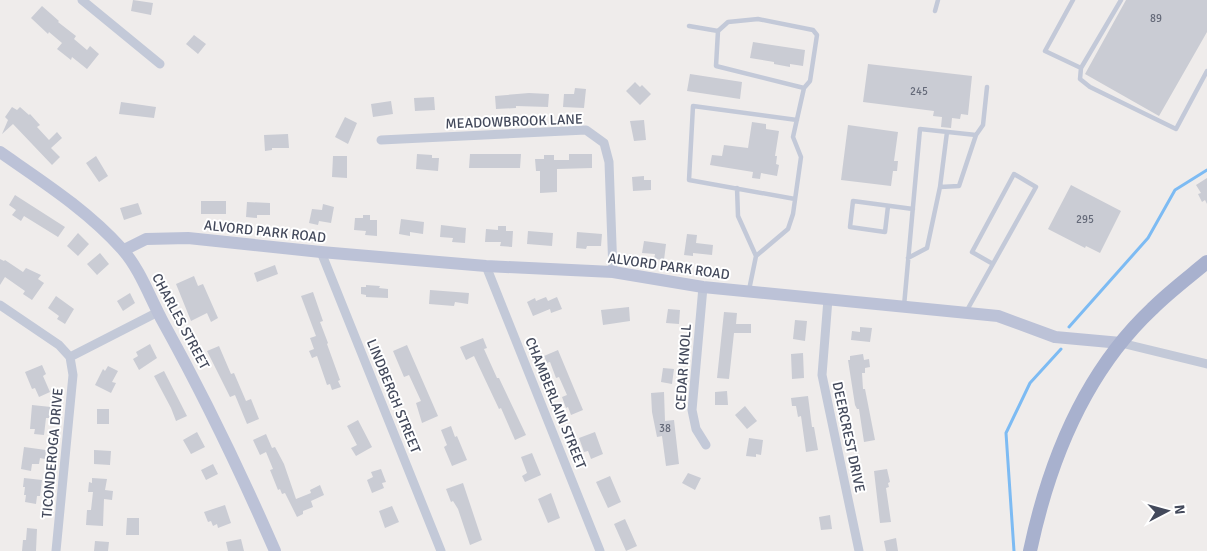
<svg xmlns="http://www.w3.org/2000/svg" width="1207" height="551" font-family="Signika,sans-serif">
	<rect width="100%" height="100%" fill="#efeceb"/>
	<g fill="none" stroke-linecap="round" stroke-linejoin="round">
		<path stroke="#7dbbf3" stroke-width="3" d="M1069,327L1148,238L1175,190L1207,170
			M1014,551L1006,433L1030,383L1061,349"/>
	</g>
	<path fill="#caccd4" d="M133,0L153,3L151,15L131,11Z
		M1126,0H1207V32L1159,116L1085,74Z
		M42,6L59,21L58,22L76,36L74,39L87,50L90,46L99,54L87,69L72,57L71,60L57,49L62,43L49,32L48,34L31,18Z
		M194,35L206,44L198,54L186,44Z
		M753,42L805,50L803,66L790,64V67L774,64V62L750,58Z
		M868,64L972,76L968,115L961,114L960,119L952,118L951,128L941,127L942,117L933,116L934,111L863,102Z
		M690,74L742,82L740,99L687,91Z
		M635,82L640,87L642,85L651,94L640,105L626,91Z
		M575,88L586,89L584,108L563,107L564,94H574Z
		M529,93L549,94L548,107L516,106V108L496,109L495,96Z
		M434,97L435,110L415,111L414,98Z
		M391,101L393,114L373,117L371,104Z
		M121,102L156,107L154,118L119,114Z
		M12,107L17,110L20,107L29,115L30,114L40,125L37,127L49,140L57,132L62,138L51,148L60,157L52,165L13,124L2,134L8,120L5,117Z
		M345,117L357,123L348,144L335,137Z
		M644,120L646,140L634,141L630,121Z
		M752,122L766,124V129L779,131L775,156H777L776,164L779,165L777,176L761,173L760,179L752,178L753,172L710,165L712,155L722,156L724,145L748,148Z
		M848,125L898,132L894,161H898L897,171H893L891,186L841,180Z
		M288,134L289,148H272V150L265,151L264,135Z
		M417,154L432,155V158H439L438,171L416,169Z
		M470,154H521L520,168H469Z
		M569,154H592V168L557,169V192L540,193V171H536L535,159H544V155H554V160H569Z
		M96,156L108,176L99,182L86,163Z
		M333,156H347V178L332,177Z
		M644,176V180H651V190L633,191L632,177Z
		M1207,178V204L1205,200L1202,202L1198,194L1201,193L1196,185Z
		M1071,185L1121,211L1100,253L1086,246L1085,248L1048,229Z
		M15,195L65,227L58,237L24,216L21,221L12,215L16,210L9,205Z
		M201,201H226V214H201Z
		M247,202L270,203V215H257V218L246,217Z
		M138,203L142,214L124,220L120,208Z
		M323,204L334,207L331,223L319,221L318,225L309,223L312,209L322,210Z
		M363,215H370V220H377V236L365,235L366,231L354,230L355,218H363Z
		M401,219L424,222L423,234L410,232V236L399,234Z
		M441,225L466,228L465,243L452,242L453,238L440,237Z
		M498,226H506V231H513L512,247L500,246L501,242H485L486,229L498,230Z
		M528,231L553,233L552,246L527,244Z
		M577,232L602,234L601,246H587L586,249L576,248Z
		M78,233L89,244L78,256L67,246Z
		M687,234L697,235L696,243L713,245L712,255L693,253V256L684,255Z
		M644,241L666,244L664,260L654,259L655,254L642,253Z
		M100,253L109,264L97,275L87,264Z
		M0,259L4,261L5,260L23,272L26,268L41,275L38,279L44,283L32,300L23,294L25,291L5,277L0,285Z
		M275,265L278,274L257,282L254,273Z
		M194,276L198,286L203,284L218,318L211,322L207,313L191,321L176,284Z
		M366,285L380,286L379,288L388,289V298L366,297V295L361,294V287H366Z
		M430,290L469,293L468,304L455,302L454,306L429,304Z
		M313,292L323,321L320,322L328,343L327,344L340,380L338,381L341,387L332,390L330,384L327,385L317,356L312,358L309,351L314,349L310,338L316,336L301,296Z
		M130,293L135,303L123,311L117,301Z
		M56,296L74,309L65,324L57,319L59,316L48,308Z
		M546,297L548,301L557,297L562,309L551,313L550,309L533,316L527,302L535,298L536,301Z
		M629,307L630,321L603,325L601,310Z
		M668,309L680,310L679,324L666,323Z
		M724,312L737,313L736,324H751V333H734L729,379L717,378Z
		M795,320L807,321L805,341L793,339Z
		M860,327L872,328L870,342L851,340L852,331L860,332Z
		M483,338L487,348L484,349L497,378H499L526,435L515,440L501,408L499,409L474,356L466,360L460,347Z
		M150,344L157,358L139,370L133,359L138,356L136,352Z
		M407,345L438,416L422,423L416,403L421,401L409,375L404,377L393,351Z
		M219,346L231,374L234,373L246,401L251,399L259,419L247,424L235,395L230,397L207,351Z
		M558,350L583,410L571,415L568,407L566,408L562,397L567,395L559,377L556,378L550,362L547,363L544,356Z
		M803,353L804,378L792,379L791,354Z
		M863,354L864,360L869,359L870,367L865,368V373H862L863,389H865L875,440L864,442L859,409H857L855,405L848,360H850V356Z
		M42,365L46,374L43,376L50,392L39,397L35,388L32,389L25,372Z
		M108,366L118,371L112,382L116,383L111,393L95,385L103,369L105,371Z
		M663,368L674,369L672,384L661,382Z
		M164,371L187,416L176,421L171,408L154,376Z
		M727,391L728,405H715V392Z
		M664,392L665,421L674,420L679,464L666,466L662,436L657,437L652,412L651,393Z
		M808,396L812,427H814L818,450L806,452L801,416L798,417L796,406H792L791,398Z
		M32,405L51,407L49,418H46L44,435L34,434L35,429H30Z
		M745,406L757,421L747,429L735,415Z
		M97,409H109V424H97Z
		M358,420L372,447L356,456L351,448L357,445L347,426Z
		M451,426L455,437L457,436L467,460L452,466L444,447L447,445L441,430Z
		M197,432L205,447L191,454L183,440Z
		M595,432L603,454L591,459L588,451L584,452L579,438Z
		M266,434L272,448L275,447L284,464L296,499L311,493L310,490L320,485L324,495L311,501L313,507L303,511V514L297,517L285,493L282,494L280,489L278,490L270,470L273,469L266,452L260,455L253,440Z
		M749,438L763,440L761,455L756,454V457L746,456Z
		M24,447L46,450L45,459L40,458L39,464H32L31,471L21,469Z
		M94,450L111,451L110,465L94,464Z
		M532,453L541,475L525,482L522,476L527,473L521,457Z
		M213,464L218,474L206,480L201,470Z
		M381,469L386,482L382,483L384,488L372,493L367,480L373,477L371,472Z
		M887,469L890,482L888,483L889,487L886,488L891,522L880,523L874,471Z
		M688,473L701,478L695,490L682,483Z
		M610,476L621,502L608,508L596,482Z
		M24,478L42,480L40,496H37L36,504L25,502L26,495H24L25,487H23Z
		M92,478L107,479L105,490L113,491L112,500L104,499L103,526L86,525L87,510H91L93,492H88L89,482L92,483Z
		M463,483L482,540L470,545L458,509L453,501L451,502L446,489Z
		M551,493L560,518L548,523L538,499Z
		M225,505L231,523L218,528L217,524L213,526L211,521L208,522L204,512Z
		M392,506L399,522L385,528L379,511Z
		M830,515L832,529L821,530L819,517Z
		M127,518H139V535H126Z
		M625,519L637,546L626,551L614,524Z
		M27,528L37,529L36,551H22L23,540H26Z
		M896,538L898,551H886L884,541Z
		M241,539L244,551H228L226,542Z
		M95,541L109,542L108,551H94Z"/>
	<g fill="none" stroke-linecap="round" stroke-linejoin="round">
		<path stroke="#c3c9d8" stroke-width="4.5" d="M1073,0L1045,51L1081,68L1121,0
			M935,11L938,0
			M689,26L718,31L728,22L758,19L813,30L817,35L810,81L804,88L793,137L801,157L793,214L788,229L756,256L749,290
			M718,31L716,66L804,88
			M1081,68L1080,79L1090,87L1176,129L1207,71
			M976,135L983,125L987,87
			M940,187L947,132
			M737,188L738,216L756,256
			M795,199L689,180L693,106L797,120
			M888,206L885,232L850,227L853,201L913,209
			M904,306L920,129L976,135L959,186L940,187L927,248L908,258
			M966,312L1036,187L1014,174L972,252L993,264"/>
		<path stroke="#c3c9d8" stroke-width="9" d="M82,0L160,64
			M381,140L586,130L604,143L609,162L613,272
			M321,252L441,551
			M486,266L600,551
			M703,287L692,410L696,429L706,445
			M828,299L822,375L859,551
			M0,305L59,345L70,357
			M1121,343L1207,364
			M70,357L158,312
			M56,551L73,375L70,357"/>
		<path stroke="#bcc2d7" stroke-width="12" d="M0,152C43,182 87,210 122,249C140,269 150,298 163,322C204,396 241,473 275,551
			M124,250L146,239L188,238L321,252L486,266L613,272L703,287L998,316L1055,337L1121,343"/>
		<path stroke="#a8b1ce" stroke-width="14" d="M1030,551C1049,461 1084,373 1152,309C1169,292 1189,277 1207,262"/>
	</g>
	<g text-anchor="middle" stroke-width="4" stroke-linejoin="round" paint-order="stroke">
		<g font-size="11" fill="#656a79">
			<text x="1156" y="22">89</text>
			<text x="919" y="95">245</text>
			<text x="1085" y="223">295</text>
			<text x="665" y="432">38</text>
		</g>
		<g font-size="14" fill="#43495b" stroke="#fff">
			<text transform="translate(514 121) rotate(-2)" y="5">MEADOWBROOK LANE</text>
			<text transform="translate(265 231) rotate(6)" y="5">ALVORD PARK ROAD</text>
			<text transform="translate(669 266) rotate(8)" y="5">ALVORD PARK ROAD</text>
			<text transform="translate(181 321) rotate(62)" y="5">CHARLES STREET</text>
			<text transform="translate(683 367) rotate(-86)" y="5">CEDAR KNOLL</text>
			<text transform="translate(394 396) rotate(68)" y="5">LINDBERGH STREET</text>
			<text transform="translate(556 403) rotate(68)" y="5">CHAMBERLAIN STREET</text>
			<text transform="translate(849 437) rotate(78)" y="5">DEERCREST DRIVE</text>
			<text transform="translate(52 453) rotate(-85)" y="5">TICONDEROGA DRIVE</text>
		</g>
	</g>
	<g transform="translate(1167 511) rotate(84)" stroke="#ffffff" stroke-width="4" paint-order="stroke">
	<path d="M0-4L9 19L0 12L-9 19Z" fill="#43495b"/>
	<text y="-8" font-size="14" font-weight="bold" text-anchor="middle" fill="#43495b">N</text>
	</g>
</svg>
